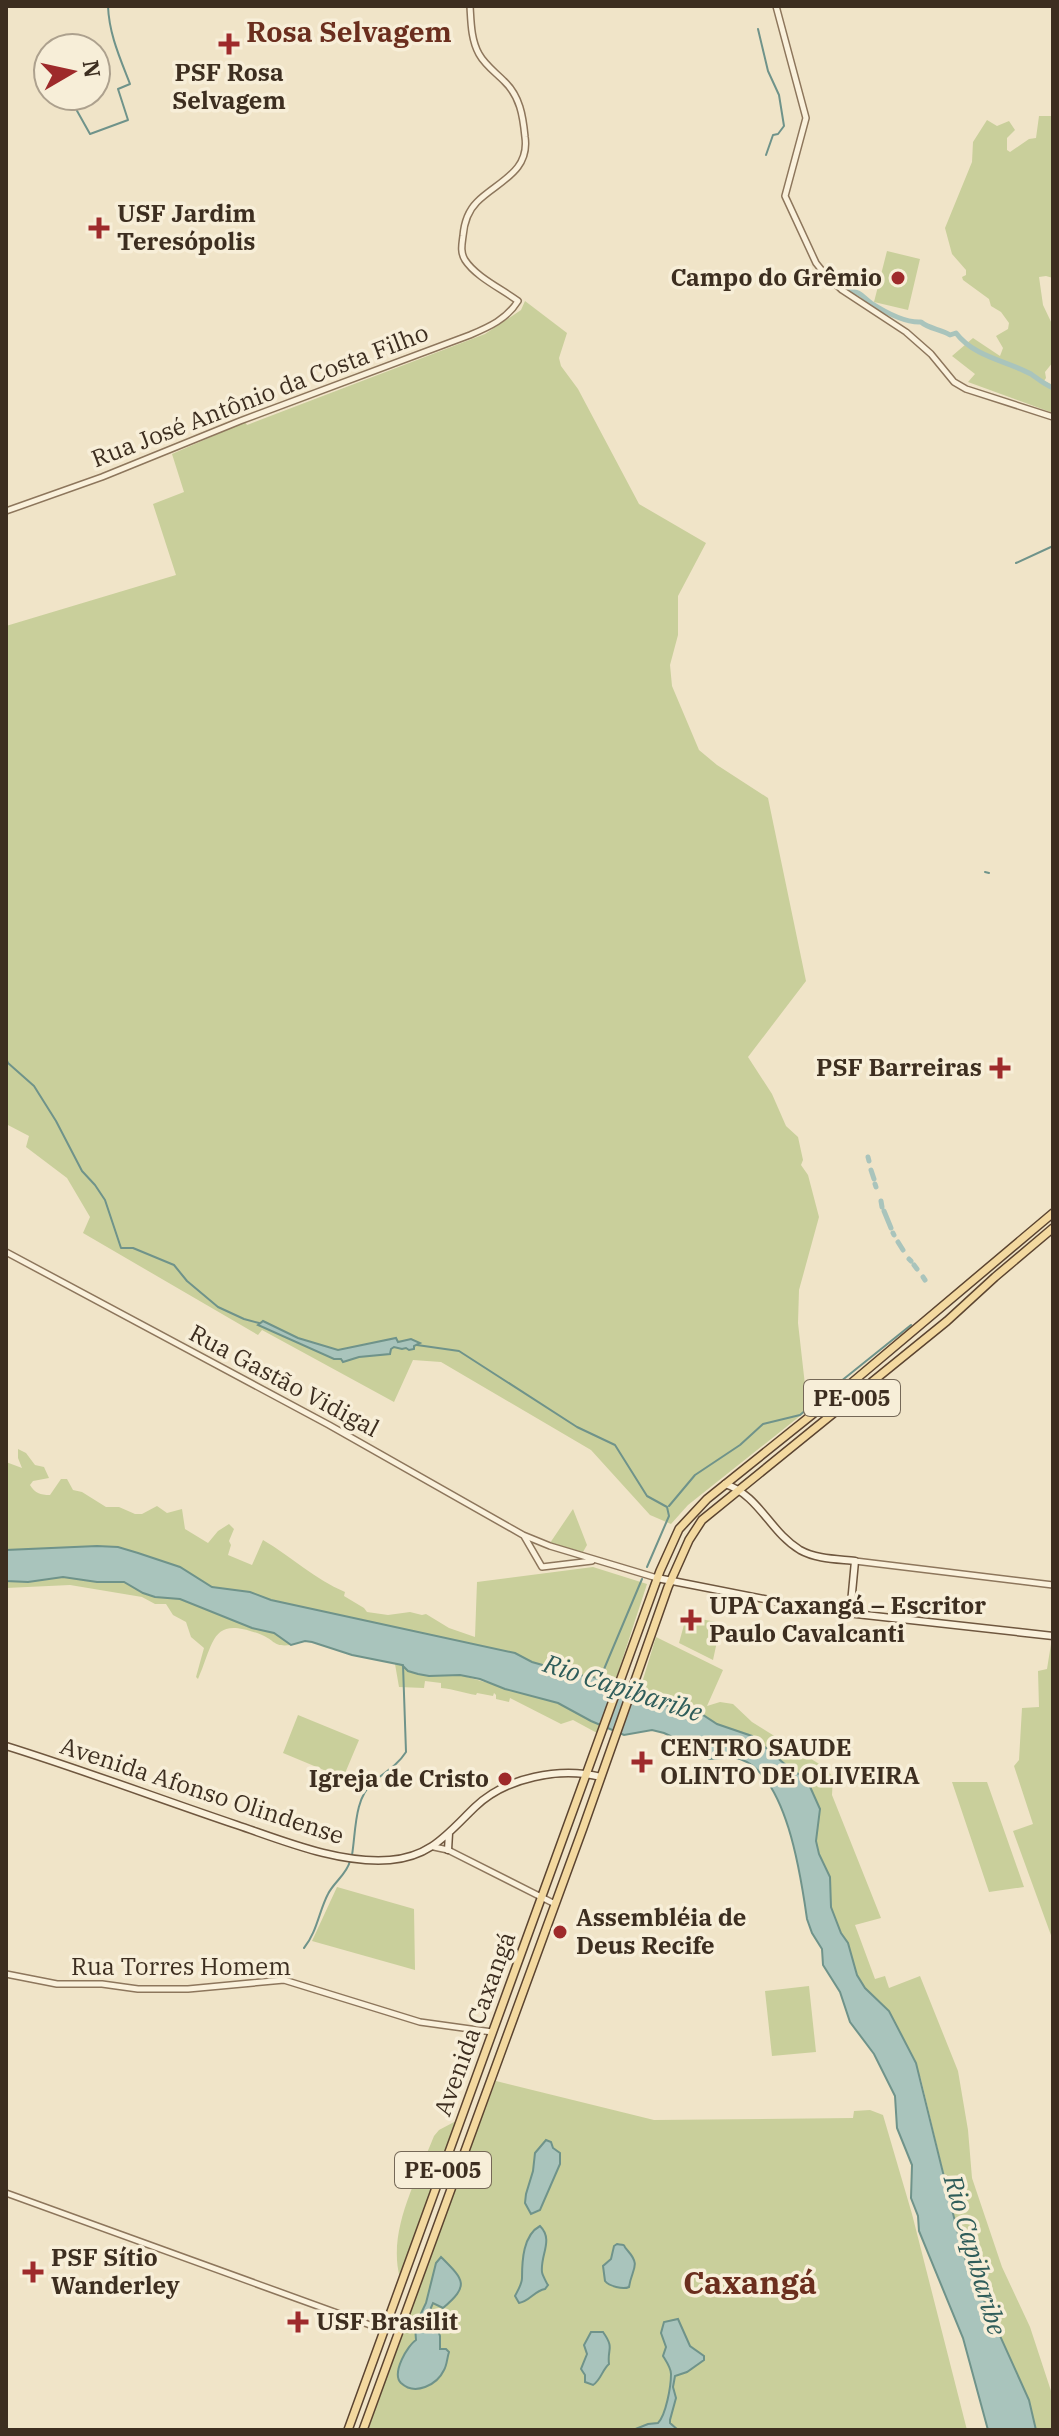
<svg xmlns="http://www.w3.org/2000/svg" width="1059" height="2436" font-family="'IBM Plex Serif',serif">
	<rect width="100%" height="100%" fill="#f0e4c8"/>
	<path fill="#c9cf9b" d="M1039,116H1053V278L1046,276L1039,277L1043,305L1053,326V362L1045,372L1046,378L1044,381L1053,385V413L968,382L975,374L952,356L973,338L1000,356L1003,348L996,336L1008,329L1009,323L1001,312L991,306L989,299L963,280L962,277L966,275V270L952,254L945,228L972,162L973,142L987,120L997,126L1009,121L1015,130L1007,138V150L1010,152L1029,139L1036,138Z
		M887,251L920,259L908,310L874,302Z
		M525,301L567,333L559,358L561,366L578,389L639,504L706,543L678,596V635L670,665L672,686L699,750L717,765L768,798L806,981L748,1057L772,1094L786,1126L798,1137L803,1160L801,1165L808,1175L819,1217L799,1290L798,1323L805,1385L815,1404L688,1505L671,1524L650,1515L591,1450L441,1362L413,1360L394,1402L262,1330L258,1335L83,1233L90,1217L67,1178L26,1147L29,1136L6,1124V626L176,575L153,504L184,492L172,454L245,422L247,425L485,334L521,310Z
		M18,1449L26,1453L35,1465L44,1467L49,1478L33,1481L30,1485C35,1493 40,1495 50,1495L61,1479H67L73,1490L82,1492L106,1507H119L135,1514H142L157,1506L167,1513L182,1509L185,1529L208,1543L218,1531L229,1524L234,1529L229,1541L231,1545L228,1555L252,1565L263,1540C292,1557 314,1579 345,1592L344,1596L364,1608L367,1612L388,1615L410,1612L422,1615L426,1614L449,1628L475,1637L477,1582L593,1567L647,1584L613,1688L599,1678L578,1675L532,1662L515,1653L271,1600L250,1592L212,1587L118,1547L6,1550V1462L22,1468L18,1458Z
		M573,1509L587,1545L583,1552L550,1543Z
		M63,1577L97,1582H124L143,1593L180,1599L252,1628L274,1633L291,1645C273,1647 276,1641 262,1635C211,1615 215,1640 198,1679L196,1677L204,1648L191,1637L186,1622L173,1615L166,1604H155L142,1597L70,1585L6,1588V1581Z
		M696,1618L721,1623L713,1660L679,1643L685,1621L694,1623Z
		M656,1637L723,1670L707,1706L720,1702L733,1704L752,1722L824,1767L833,1777L832,1795L881,1918L855,1925L875,1979L885,1976L889,1988L920,1976L958,2071L968,2130L972,2178L1002,2267L1030,2327L1053,2397V2430H1036L1029,2400L963,2254L921,2079L889,2011L864,1988L856,1974L848,1943L841,1933L831,1907L830,1877L819,1854L816,1841L820,1809L807,1780L787,1766L752,1736L717,1724L703,1715L672,1706L647,1705L637,1699Z
		M1051,1644L1053,1645L1052,1938L1013,1831L1033,1824L1014,1766L1019,1760L1022,1708L1039,1707L1038,1671L1047,1669Z
		M395,1664L402,1665L409,1671L418,1674L429,1676L460,1675L558,1703L601,1725L597,1733L573,1720L561,1724L510,1698L509,1702L496,1699V1695L494,1693L493,1696L477,1693L476,1695C464,1693 454,1689 441,1688V1683L425,1681L424,1688L399,1687Z
		M298,1715L359,1740L343,1778L283,1753Z
		M952,1782H987L1024,1887L989,1892Z
		M337,1887L414,1909L415,1970L312,1941Z
		M809,1986L816,2052L772,2056L765,1991Z
		M496,2081L654,2120L853,2118L854,2111L870,2110L883,2115L912,2214L967,2430H368L458,2178Z
		M456,2121V2122L400,2278C387,2231 417,2179 434,2136L439,2130Z"/>
	<path fill="#a9c4bc" stroke="#6f938a" stroke-width="2" d="M263,1321L298,1338L338,1350L396,1338L398,1342L411,1339L420,1343L414,1346V1349L409,1350L406,1348L402,1349L394,1347L391,1349L390,1354L359,1357L343,1362L341,1359H334L258,1325Z
		M97,1546L118,1547L138,1553L180,1567L212,1587L250,1592L271,1600L515,1653L532,1662L578,1675L599,1678L609,1686L647,1705L672,1706L703,1715L717,1724L752,1736L787,1766L807,1780L820,1809L816,1841L819,1854L830,1877L831,1907L841,1933L848,1943L857,1975L865,1988L889,2011L916,2063L963,2254L1029,2400L1036,2430H988L963,2338L919,2231L918,2216L911,2198L912,2165L897,2128L895,2096L874,2054L850,2022L840,1992L823,1965L822,1949L812,1933L807,1919C801,1877 787,1775 740,1759C731,1756 719,1759 709,1759L695,1747L664,1733L652,1730L624,1735L591,1721L558,1703L505,1689L480,1679L460,1675L429,1676L418,1674L408,1671L402,1665L352,1655L312,1642L305,1641L291,1645L274,1633L252,1628L180,1599L155,1597L143,1593L124,1582H97L63,1577L28,1582L6,1581V1550Z
		M546,2140L551,2142L553,2148L560,2153V2164L540,2210L531,2214L525,2203L526,2194L533,2171L535,2153Z
		M540,2226C554,2240 540,2255 542,2272C542,2274 547,2284 548,2285L545,2289C534,2291 530,2301 519,2303L515,2296C518,2290 522,2284 522,2278C522,2261 523,2235 540,2226Z
		M617,2244C629,2246 620,2243 628,2251C641,2266 632,2268 629,2287C623,2290 609,2286 605,2281L603,2266L611,2259L614,2246Z
		M441,2257C464,2280 470,2285 443,2308L433,2303L430,2310L440,2336V2349H446L449,2352C447,2358 447,2365 444,2370C437,2385 415,2396 401,2383C391,2373 408,2345 416,2340L415,2326L426,2303L436,2263Z
		M678,2319L690,2346L704,2356V2360L687,2372L675,2376L673,2387L676,2398L670,2420V2423L678,2430H633L648,2424L658,2423C666,2415 671,2386 671,2374C671,2368 666,2361 663,2356L666,2347L661,2333L664,2322Z
		M591,2332H603C615,2349 607,2348 609,2364C602,2370 601,2380 593,2385L585,2382V2375L581,2369L587,2354L584,2345Z"/>
	<g fill="none" stroke-linecap="round" stroke-linejoin="round">
		<path stroke="#6f938a" stroke-width="2" d="M758,29L768,71L779,95L784,126L778,134L773,135L766,155
			M61,103L74,100L76,103V109L90,134L128,120L118,89L130,84C120,58 109,34 108,6
			M1016,563L1053,546
			M985,872L989,873
			M6,1058L8,1063L34,1086L56,1121L82,1171L95,1185L105,1200L121,1248H133L174,1265L187,1281L218,1307L244,1319L259,1323
			M417,1345L459,1351L577,1427L615,1445L647,1496L667,1507L669,1516L647,1567
			M820,1398L911,1325
			M669,1506L695,1475L740,1445L763,1424L800,1415L814,1403
			M599,1681L642,1579
			M352,1855C356,1831 354,1799 373,1782C385,1772 397,1766 406,1752L403,1665
			M304,1948C317,1932 319,1911 328,1894C334,1882 347,1874 350,1861"/>
		<path stroke="#a9c4bc" stroke-width="5" d="M849,291C860,291 863,297 871,303C885,312 904,323 921,322C929,329 941,329 950,335L956,333C974,357 1007,361 1031,374C1038,379 1044,384 1053,388
			M868,1157L869,1161
			M871,1170L874,1179
			M875,1184L876,1187
			M881,1201L882,1207
			M884,1211L891,1228
			M893,1233L894,1235
			M898,1242L903,1250
			M909,1259L911,1261
			M914,1265L917,1269
			M923,1277L925,1280"/>
		<defs>
			<path id="tertiary" d="M776,6L806,118L785,196L816,263L824,273L842,290L906,332L931,354L954,382L966,389L1053,417
				M6,511L102,477L240,421L470,335C489,327 507,319 518,301C502,289 476,277 465,260C460,252 462,244 463,236C464,224 468,211 477,202C497,182 530,172 525,137C523,116 520,96 504,81C495,72 485,65 479,54C471,40 471,22 470,6
				M6,1252L329,1425L523,1535L550,1546L657,1578
				M524,1536L542,1567L592,1561
				M855,1561L1053,1585
				M434,1847L448,1850L555,1904
				M6,1974L57,1984H102L138,1989H188L284,1980L420,2022L492,2032
				M6,2193L384,2330"/>
			<path id="secondary" d="M725,1484C759,1495 770,1532 800,1550C816,1559 837,1559 855,1561L850,1614
				M657,1578L820,1610L1053,1636
				M6,1746C83,1770 160,1799 237,1825C284,1841 339,1864 390,1860C431,1857 448,1833 475,1807C506,1777 560,1767 601,1777
				M448,1850L449,1833"/>
			<path id="primary" d="M348,2430L660,1571L679,1529L707,1499L849,1385L1053,1213
				M363,2430L583,1828L668,1587L689,1540L702,1520L947,1321L995,1277L1053,1228"/>
		</defs>
		<use href="#tertiary" stroke="#8d765c" stroke-width="8"/>
		<use href="#secondary" stroke="#6f573f" stroke-width="9"/>
		<use href="#primary" stroke="#5b4430" stroke-width="10"/>
		<use href="#tertiary" stroke="#faf1dc" stroke-width="5"/>
		<use href="#secondary" stroke="#faf1dc" stroke-width="6"/>
		<use href="#primary" stroke="#f3d9a0" stroke-width="7"/>
	</g>
	<g fill="#9e2a2b" stroke="#f7eed8" stroke-width="3">
		<path d="M225 32h8v8h8v8h-8v8h-8v-8h-8v-8h8z"/>
		<path d="M95 216h8v8h8v8h-8v8h-8v-8h-8v-8h8z"/>
		<circle cx="898" cy="278" r="8"/>
		<path d="M996 1056h8v8h8v8h-8v8h-8v-8h-8v-8h8z"/>
		<path d="M687 1608h8v8h8v8h-8v8h-8v-8h-8v-8h8z"/>
		<path d="M638 1750h8v8h8v8h-8v8h-8v-8h-8v-8h8z"/>
		<circle cx="505" cy="1779" r="8"/>
		<circle cx="560" cy="1932" r="8"/>
		<path d="M29 2260h8v8h8v8h-8v8h-8v-8h-8v-8h8z"/>
		<path d="M294 2310h8v8h8v8h-8v8h-8v-8h-8v-8h8z"/>
	</g>
	<g text-anchor="middle" stroke-width="7" stroke-linejoin="round" paint-order="stroke">
		<g fill="#f7eed8" stroke="#756857" stroke-width="2">
			<rect x="804" y="1380" width="96" height="36" rx="6"/>
			<rect x="395" y="2152" width="96" height="36" rx="6"/>
		</g>
		<g font-size="22" font-weight="bold" fill="#3d2e20">
			<text x="852" y="1406">PE-005</text>
			<text x="443" y="2178">PE-005</text>
		</g>
		<g font-size="24" font-weight="bold" fill="#3d2e20" stroke="#f7eed8" text-anchor="start">
			<text x="229" y="81" text-anchor="middle">PSF Rosa<tspan x="229" dy="28">Selvagem</tspan></text>
			<text x="117" y="222">USF Jardim<tspan x="117" dy="28">Teresópolis</tspan></text>
			<text x="882" y="286" text-anchor="end">Campo do Grêmio</text>
			<text x="982" y="1076" text-anchor="end">PSF Barreiras</text>
			<text x="709" y="1614">UPA Caxangá – Escritor<tspan x="709" dy="28">Paulo Cavalcanti</tspan></text>
			<text x="660" y="1756">CENTRO SAUDE<tspan x="660" dy="28">OLINTO DE OLIVEIRA</tspan></text>
			<text x="489" y="1787" text-anchor="end">Igreja de Cristo</text>
			<text x="576" y="1926">Assembléia de<tspan x="576" dy="28">Deus Recife</tspan></text>
			<text x="51" y="2266">PSF Sítio<tspan x="51" dy="28">Wanderley</tspan></text>
			<text x="316" y="2330">USF Brasilit</text>
		</g>
		<g font-size="24" fill="#3d2e20" stroke="#f7eed8">
			<text transform="translate(260 396) rotate(-21)" y="8">Rua José Antônio da Costa Filho</text>
			<text transform="translate(284 1381) rotate(28)" y="8">Rua Gastão Vidigal</text>
			<text transform="translate(202 1791) rotate(18)" y="8">Avenida Afonso Olindense</text>
			<text x="181" y="1975">Rua Torres Homem</text>
			<text transform="translate(475 2024) rotate(-70)" y="8">Avenida Caxangá</text>
		</g>
		<g font-size="26" font-style="italic" fill="#2f5d5a" stroke="#f7eed8">
			<text transform="translate(623 1688) rotate(18)" y="9">Rio Capibaribe</text>
			<text transform="translate(975 2255) rotate(74)" y="9">Rio Capibaribe</text>
		</g>
		<g font-size="28" font-weight="bold" fill="#6b2e1e" stroke="#f7eed8">
			<text x="349" y="42">Rosa Selvagem</text>
		</g>
		<g font-size="32" font-weight="bold" fill="#6b2e1e" stroke="#f7eed8">
			<text x="750" y="2294">Caxangá</text>
		</g>
	</g>
	<rect width="1059" height="2436" fill="none" stroke="#3d2e20" stroke-width="16"/>
	<g transform="translate(72 72) rotate(81)"><circle r="38" fill="#f7eed8" stroke="#ada18e" stroke-width="2"/>
	<path d="M0-6L14 30L0 20L-14 30Z" fill="#9e2a2b"/>
	<text y="-12" font-size="22" font-weight="bold" text-anchor="middle" fill="#3d2e20">N</text>
	</g>
</svg>
